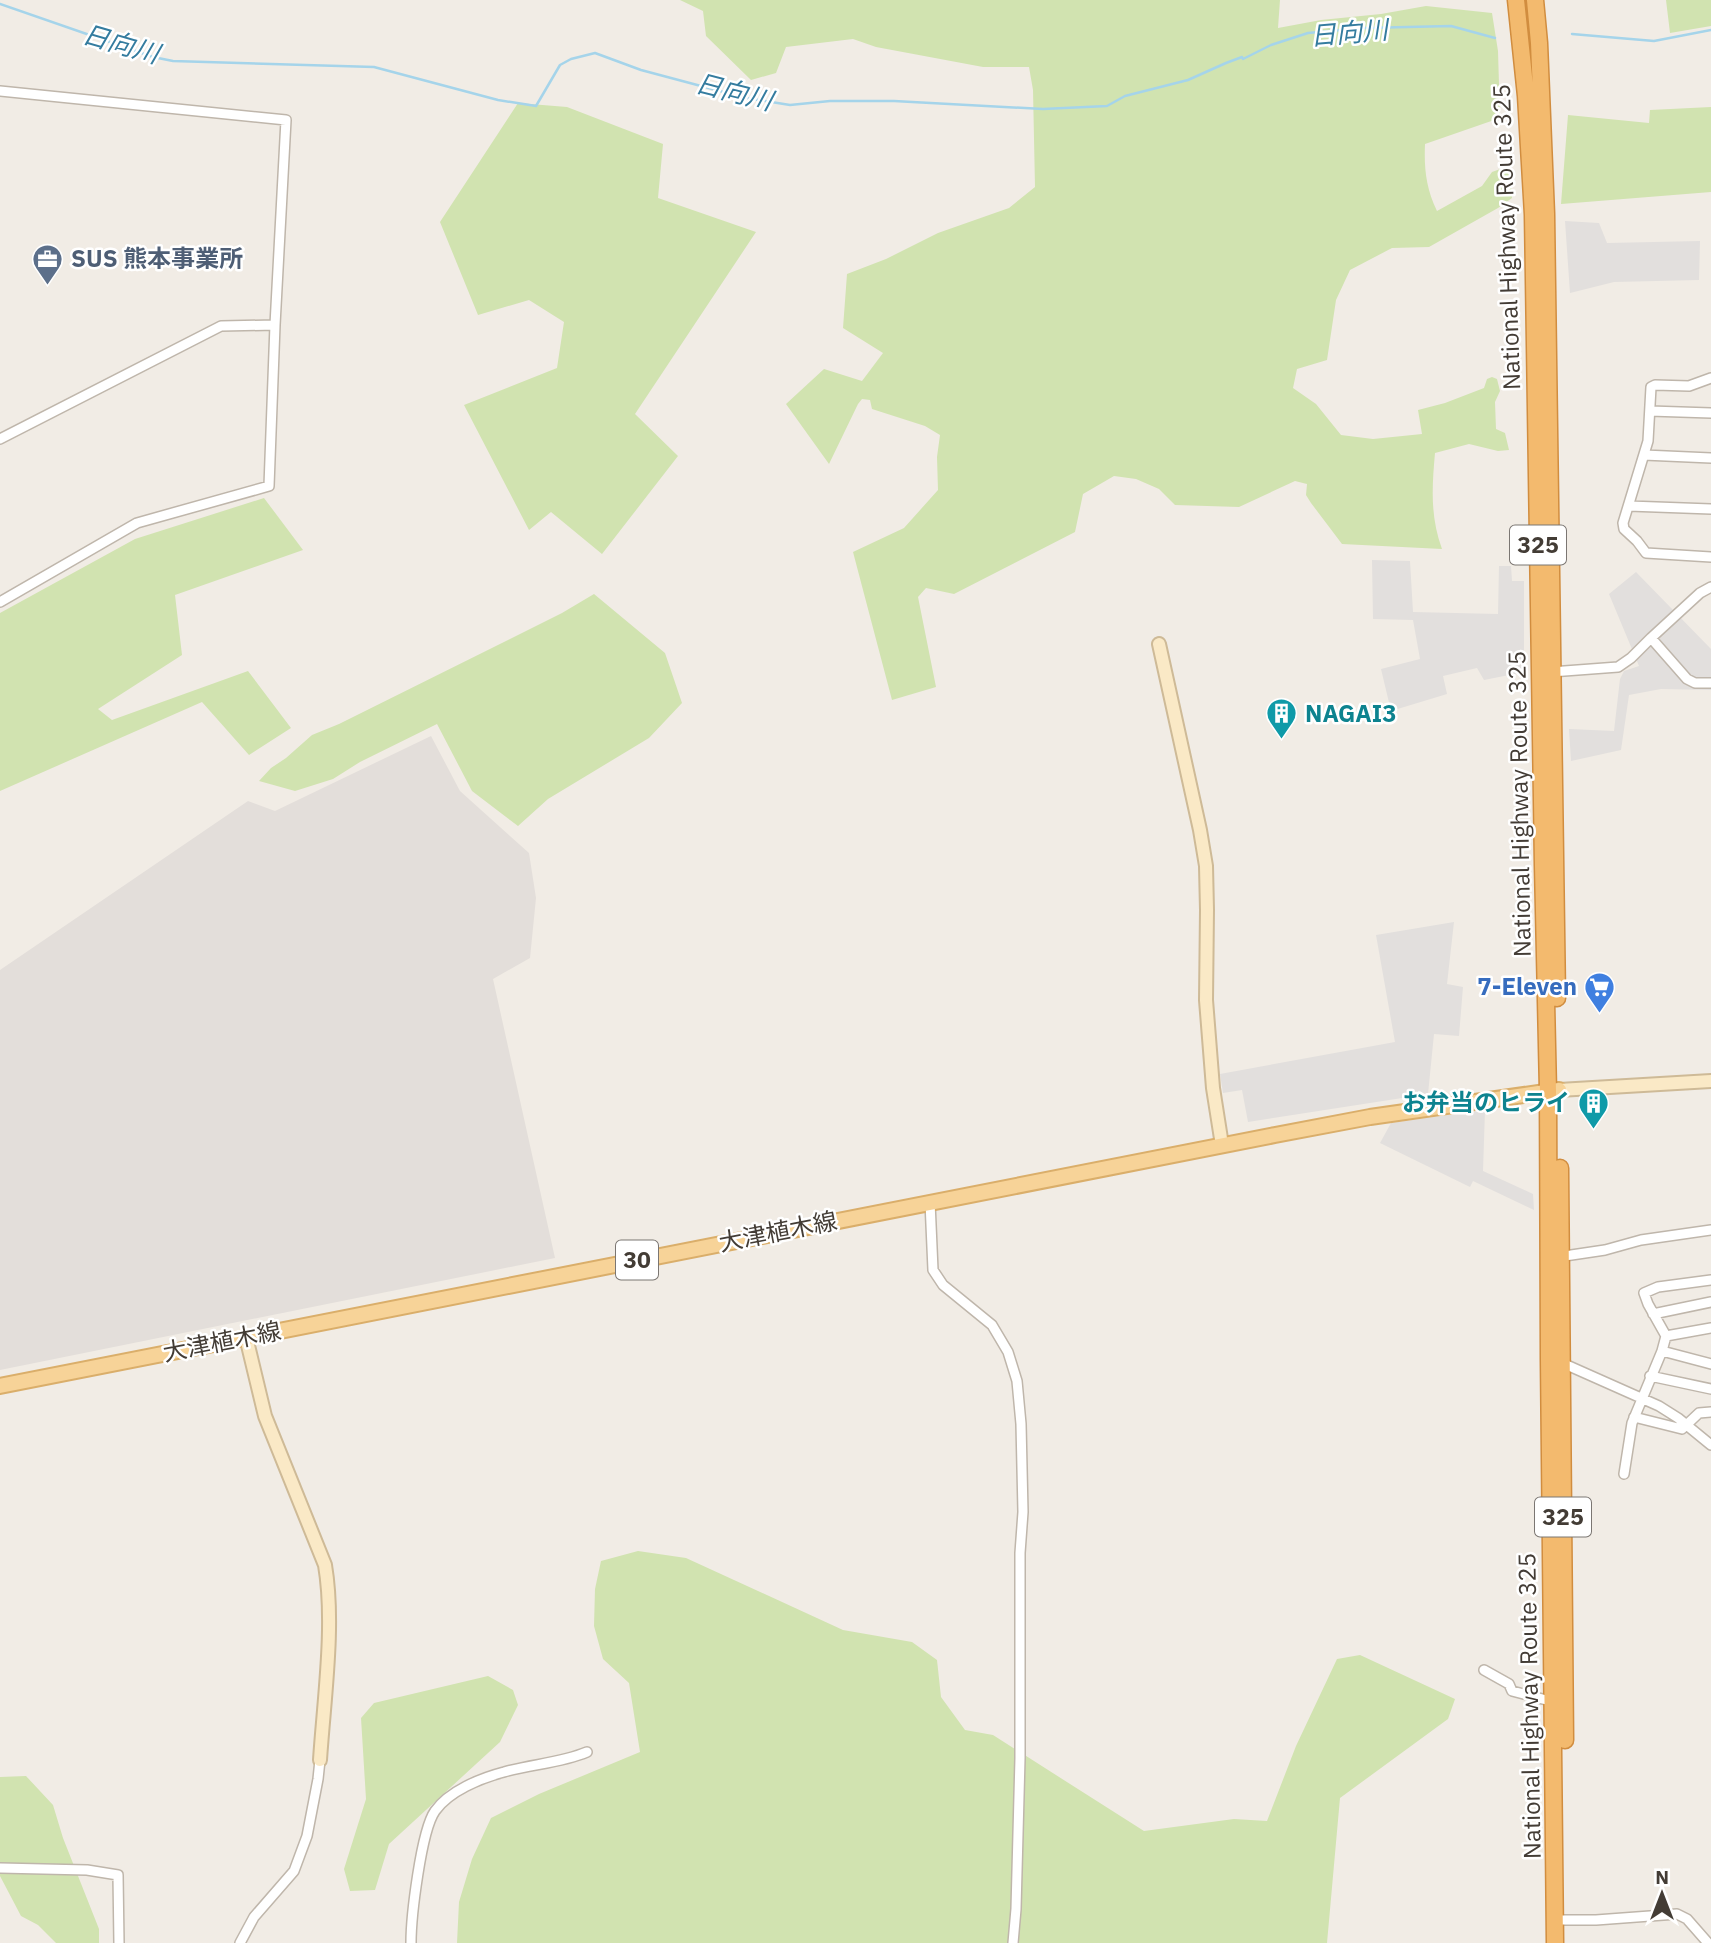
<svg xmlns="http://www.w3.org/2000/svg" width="1711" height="1943" font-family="'IBM Plex Sans','Noto Sans JP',sans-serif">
	<rect width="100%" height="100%" fill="#f1ece5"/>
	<path fill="#e3deda" d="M431,736L460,791L529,853L536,898L530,958L493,979L555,1258L0,1370V970L248,801L275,811Z"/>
	<path fill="#d1e3b0" d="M680,0H1280L1278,28L1321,20L1381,14L1426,6L1492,13L1498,51L1500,118L1425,144C1424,169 1426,188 1437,211L1482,186L1492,172L1503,168L1510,176L1512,198L1498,208L1429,247L1392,248L1350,270L1336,300L1327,360L1297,369L1293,388L1316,404L1341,435L1373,439L1422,434L1418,410L1445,403L1484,388L1487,379L1492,377L1497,379L1500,391L1495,402L1496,429L1505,433L1509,450L1498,451L1469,444L1435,453C1432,487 1430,516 1442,549L1342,544L1311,503L1306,495L1307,484L1295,481L1239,507L1175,505L1159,489L1136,479L1114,476L1083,494L1075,532L954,594L926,588L918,597L936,687L892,700L853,552L904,528L938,490L937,457L940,435L925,426L872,409L870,400L862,399L858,404L829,464L786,404L824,369L862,381L883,353L843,328L847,274L886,259L938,233L1009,208L1035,187L1033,90L1029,67H983L876,47L853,39L786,47L776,73L751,80L706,36L703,11Z
		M1666,0H1711V26L1670,33Z
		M518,103L567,107L663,144L658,198L756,232L635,414L678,456L602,554L551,512L529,530L464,405L557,368L564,322L529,300L478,315L440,222Z
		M1711,107V192L1561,204L1568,115L1649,123L1650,110Z
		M264,498L303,550L175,595L182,655L98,709L112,720L248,671L291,728L249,755L202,702L0,791V613L135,539Z
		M594,594L665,653L682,703L649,738L548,799L518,826L472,791L437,724L360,762L333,779L295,791L259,781L271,768L286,758L312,735L339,724L562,613Z
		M638,1551L686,1558L843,1630L912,1642L937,1660L941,1697L965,1730L993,1735L1144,1831L1234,1819L1267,1821L1296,1746L1337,1659L1360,1655L1455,1699L1448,1719L1340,1798L1327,1943H457L459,1902L472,1859L491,1818L539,1794L640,1752L629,1683L603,1659L594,1626L595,1589L601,1561Z
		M488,1676L513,1690L518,1705L500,1742L389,1844L375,1890L350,1891L344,1869L366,1799L361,1718L374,1703Z
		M26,1776L53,1805L63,1838L99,1929V1943H56L38,1925L21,1916L0,1876V1777Z"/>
	<path fill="#e2dfdd" d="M1565,221L1599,223L1607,243L1700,241L1699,280L1614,282L1570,293Z
		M1372,560L1410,561L1413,612L1498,614L1499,566H1511L1512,581H1524V672L1484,680L1477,668L1443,676L1447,694L1391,711L1381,669L1420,659L1413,620L1373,619Z
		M1636,572L1711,649V690L1661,689L1629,695L1621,750L1571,761L1569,729L1614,731L1620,679L1624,671L1639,666L1609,594Z
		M1454,922L1447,984L1463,987L1459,1036L1434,1034L1428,1094L1248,1122L1242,1090L1223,1093L1220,1074L1395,1042L1376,935Z
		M1485,1110L1483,1171L1533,1194L1534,1210L1473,1181L1470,1187L1380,1143L1391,1123Z"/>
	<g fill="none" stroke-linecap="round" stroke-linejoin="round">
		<path stroke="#a5d4ea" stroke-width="2.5" d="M0,4L153,57L173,61L374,67L498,100L536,106L560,65L571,59L595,53L641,70L746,98L790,105L830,101H894L1043,109L1107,106L1125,96L1188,80L1226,63L1242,57L1243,59L1271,45L1308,33L1364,28L1451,26L1495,38
			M1572,34L1654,41L1711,30"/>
		<defs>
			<path id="street" d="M0,91L286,120L275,325L269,486L137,523L0,602
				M1711,378L1689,386L1655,385L1651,387L1648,441L1623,523L1624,529L1637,541L1646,553L1711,557
				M1650,411L1711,413
				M0,439L221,326L275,325
				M1644,455L1711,458
				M1629,506L1711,509
				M1711,587L1700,593L1651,638L1687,679L1695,683H1711
				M1551,672L1618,667L1631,658L1651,638
				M930,1202L933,1270L943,1285L992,1325L1008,1352L1017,1381L1021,1424L1023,1512L1020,1553V1758L1016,1909L1013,1943
				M1558,1257L1605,1250L1641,1240L1711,1230
				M1653,1314L1711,1302
				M1666,1336L1711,1328
				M1662,1351L1711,1364
				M1560,1362L1659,1406L1678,1418L1711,1445
				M1650,1376L1711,1389
				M1634,1417L1682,1429L1699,1413L1711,1412
				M1624,1474L1632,1423L1662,1351L1666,1336L1648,1304L1644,1293L1658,1287L1711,1280
				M1484,1670L1509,1684L1512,1691L1554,1702
				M0,1868L87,1870L118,1875L119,1943
				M1555,1920H1596L1677,1914L1687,1919L1708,1943
				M240,1943L254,1917L294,1871L307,1836L318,1779L320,1760
				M411,1943C411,1917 421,1831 435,1811C449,1791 481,1778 504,1772C532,1764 561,1763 587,1752"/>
			<path id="secondary" d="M1159,644L1200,830L1206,866L1207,910L1206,1000L1213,1088L1222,1145
				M1559,1090L1711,1081
				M246,1337L265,1416L325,1565C335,1624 324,1699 320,1760"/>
			<path id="primary" d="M0,1386L1275,1135L1370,1117L1559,1090"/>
			<path id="highway" d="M1516,0L1526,96L1533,215L1543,866L1548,1091L1549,1360L1555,1943
				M1535,0L1539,43L1546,214L1557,998
				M1560,1168L1565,1740"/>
		</defs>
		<use href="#street" stroke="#bfb6ab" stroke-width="12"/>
		<use href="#secondary" stroke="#ceba97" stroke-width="16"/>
		<use href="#primary" stroke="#daae6a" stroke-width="18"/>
		<use href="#highway" stroke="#d18d3f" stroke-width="19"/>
		<use href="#street" stroke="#fff" stroke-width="9"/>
		<use href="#secondary" stroke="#fae9c6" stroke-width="12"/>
		<use href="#primary" stroke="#f7d398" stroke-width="14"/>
		<use href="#highway" stroke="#f3ba6e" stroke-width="16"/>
	</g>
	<defs>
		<symbol id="office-pin" viewBox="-11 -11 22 30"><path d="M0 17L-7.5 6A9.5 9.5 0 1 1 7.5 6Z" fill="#5c6f8a" stroke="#fff"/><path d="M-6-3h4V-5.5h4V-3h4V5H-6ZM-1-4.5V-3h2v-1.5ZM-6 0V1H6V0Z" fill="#fff"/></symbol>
		<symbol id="building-pin" viewBox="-11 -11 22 30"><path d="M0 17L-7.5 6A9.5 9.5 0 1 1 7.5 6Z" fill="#0f9aa8" stroke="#fff"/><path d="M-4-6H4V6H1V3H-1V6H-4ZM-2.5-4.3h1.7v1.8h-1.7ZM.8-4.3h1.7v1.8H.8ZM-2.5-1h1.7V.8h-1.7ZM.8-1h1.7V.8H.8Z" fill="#fff"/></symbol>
		<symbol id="supermarket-pin" viewBox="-11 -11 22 30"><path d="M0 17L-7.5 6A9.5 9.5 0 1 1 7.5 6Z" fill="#3f7fe0" stroke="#fff"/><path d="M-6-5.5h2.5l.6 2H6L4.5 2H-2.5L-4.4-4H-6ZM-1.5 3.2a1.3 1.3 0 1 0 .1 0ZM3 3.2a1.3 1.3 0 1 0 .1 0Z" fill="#fff"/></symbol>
	</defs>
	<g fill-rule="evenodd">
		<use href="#office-pin" x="30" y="242" width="35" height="47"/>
		<use href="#building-pin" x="1264" y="696" width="35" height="47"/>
		<use href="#supermarket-pin" x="1582" y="970" width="35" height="47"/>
		<use href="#building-pin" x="1576" y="1086" width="35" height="47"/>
	</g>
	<g text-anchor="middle" stroke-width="5" stroke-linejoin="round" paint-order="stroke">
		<g fill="#fff" stroke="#7b7672" stroke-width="2">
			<rect x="1510" y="525.5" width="56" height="39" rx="5"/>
			<rect x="616" y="1240.5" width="42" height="39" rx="5"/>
			<rect x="1535" y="1497.5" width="56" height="39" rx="5"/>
		</g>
		<g font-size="23" font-weight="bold" fill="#433c35">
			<text x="1538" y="553">325</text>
			<text x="637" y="1268">30</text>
			<text x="1563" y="1525">325</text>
		</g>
		<g font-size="24" fill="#433c35" stroke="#fff">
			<text transform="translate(1507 237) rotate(-92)" y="8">National Highway Route 325</text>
			<text transform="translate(1520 804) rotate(-91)" y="8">National Highway Route 325</text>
			<text transform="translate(778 1232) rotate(-11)" y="8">大津植木線</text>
			<text transform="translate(222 1342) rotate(-11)" y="8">大津植木線</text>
			<text transform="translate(1530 1706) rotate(-91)" y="8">National Highway Route 325</text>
		</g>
		<g font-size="24" font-weight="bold" fill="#4e5e75" stroke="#fff" text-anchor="start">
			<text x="71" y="267">SUS 熊本事業所</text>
		</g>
		<g font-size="24" font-weight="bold" fill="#0d838f" stroke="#fff" text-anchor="start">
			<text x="1305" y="722">NAGAI3</text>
			<text x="1570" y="1111" text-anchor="end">お弁当のヒライ</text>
		</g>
		<g font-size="24" font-weight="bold" fill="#366cbe" stroke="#fff" text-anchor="end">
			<text x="1577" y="995">7-Eleven</text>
		</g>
		<g font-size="26" font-style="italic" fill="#347c9f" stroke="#fff">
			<text transform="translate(1349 33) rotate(-5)" y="9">日向川</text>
			<text transform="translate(121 44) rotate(16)" y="9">日向川</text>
			<text transform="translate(734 92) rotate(14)" y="9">日向川</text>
		</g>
	</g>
	<g transform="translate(1662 1894)" stroke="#ffffff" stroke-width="5" paint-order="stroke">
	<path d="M0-5L12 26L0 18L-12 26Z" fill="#433c35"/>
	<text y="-10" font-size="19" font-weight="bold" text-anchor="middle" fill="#433c35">N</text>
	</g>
</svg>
